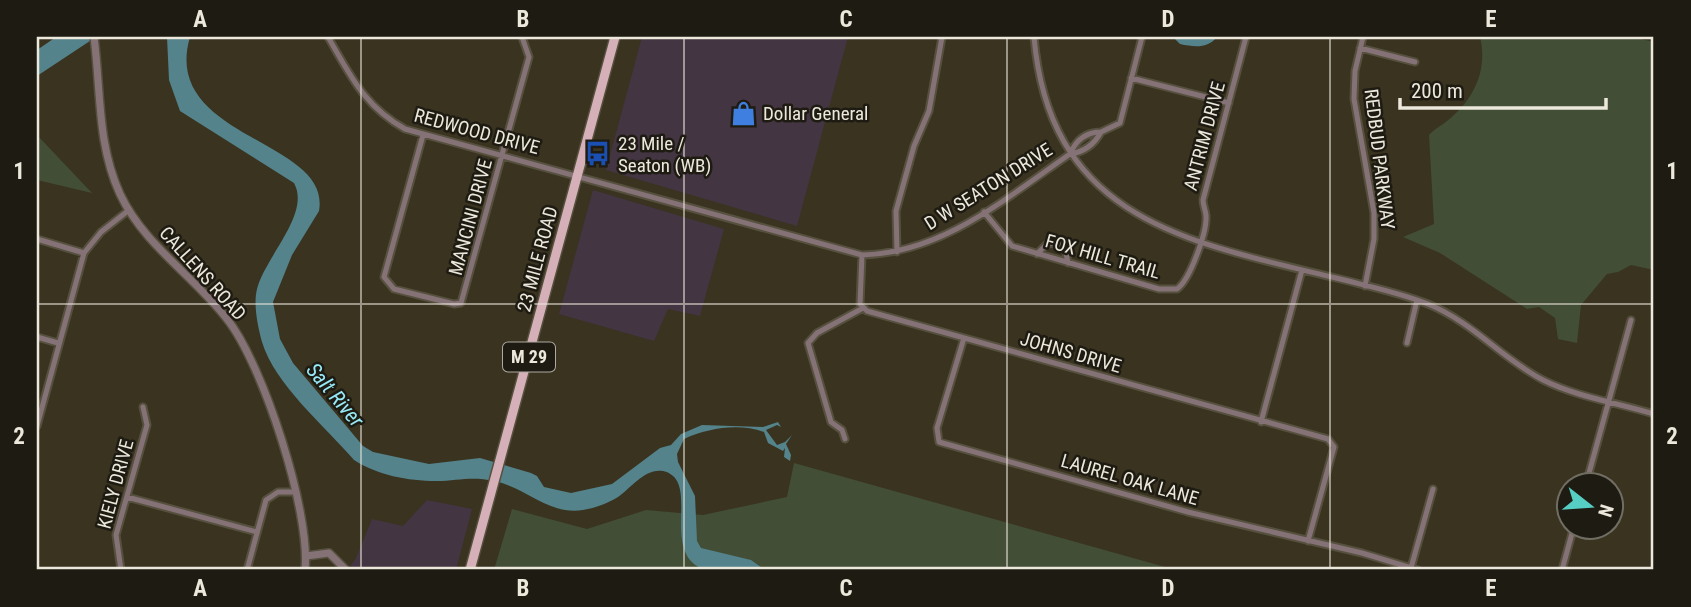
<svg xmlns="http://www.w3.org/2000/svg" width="1691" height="607" font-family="'Roboto Condensed',sans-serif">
	<rect width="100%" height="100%" fill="#393320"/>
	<path fill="#443542" d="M642,37H848L797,226L606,170Z
		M593,190L724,229L700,316L668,309L654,341L559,314Z
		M427,500L472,509L456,570H354L350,566L355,560L372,519L403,526Z"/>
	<path fill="#424e36" d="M1480,37H1632L1654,42V270L1631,265L1618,272L1607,274L1581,305L1577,343L1558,339L1555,318L1539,307L1527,309L1440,253L1403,237L1434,224L1429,135C1434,129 1441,126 1447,121C1474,100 1488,70 1480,37Z
		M37,135L92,193L37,180Z
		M794,463L1176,570H494L512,509L587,529L646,510L703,515L787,497Z"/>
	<path fill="#54838b" d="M56,37H96L37,76V50Z
		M167,37H190C160,139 332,139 319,211L292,255L273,302L280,339L293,363L363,446L373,452L429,464L480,458L531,473L537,476L544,487L571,493L612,484L660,448L671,445L681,434L702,425L763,427L778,422L781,427L777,425L766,430L777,445L785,442L792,435L786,444L791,455L790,461L784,457L785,448L783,451L768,443L764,432C738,423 709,428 684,439L677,454L678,462L695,496L697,541L701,548L751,560L765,570C748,570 723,575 706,570C657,555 703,480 663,471C645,468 632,487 618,497C608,503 596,508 583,510C550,516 525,487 494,481C471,476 458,481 436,481C408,481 377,475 354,460C325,426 275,385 262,342C258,327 253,305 257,289C265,257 311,214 294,183L180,111L169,80Z
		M1173,37H1217C1207,49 1194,47 1180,44Z"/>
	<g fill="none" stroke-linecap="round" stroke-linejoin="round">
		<defs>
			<path id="minor" d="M328,37C351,76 364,106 405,129L862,255C943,253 1006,198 1070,154C1084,152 1094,145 1101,132C1086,132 1076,140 1070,154
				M1034,37C1050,220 1187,242 1336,278C1367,286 1398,292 1428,304C1474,323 1501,358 1543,380C1577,397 1618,403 1654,414
				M1363,37L1355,71L1354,99L1374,213V239L1365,286
				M1360,48L1415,62
				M1131,78L1229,103
				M1101,132L1120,123L1142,37
				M423,135L384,277L394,289L454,304L461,303L529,57L522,37
				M984,212L1012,246L1159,289H1177C1190,280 1207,232 1206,216C1206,211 1203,206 1203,200L1246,37
				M37,239L84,253
				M897,252L896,211L914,146L929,111L942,37
				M1037,254L1047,244L1057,243L1065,248L1068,263
				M862,255L860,304L867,311L1328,439L1334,447L1308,541
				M37,337L58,343
				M964,338L937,428L939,442L1188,512L1362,553L1418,570
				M1407,343L1417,300
				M1261,422L1302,270
				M37,426L84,253L101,232L129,210
				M845,439L842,430L831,422L808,343L817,333L863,308
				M1586,484L1631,320
				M127,497L257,532
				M1411,568L1433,489
				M121,570L116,535L147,425L143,407
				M247,570L266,500L278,492H295
				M1562,570L1574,526"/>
			<path id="tertiary" d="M94,37C101,90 97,144 120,194C144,245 193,275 227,319C263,364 311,513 305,570
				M306,556L329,553L346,570"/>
			<path id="primary" d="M470,570L615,37"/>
		</defs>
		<use href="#minor" stroke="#56503e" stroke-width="9"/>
		<use href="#tertiary" stroke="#56503e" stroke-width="10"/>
		<use href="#primary" stroke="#56503e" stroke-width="12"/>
		<use href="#minor" stroke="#857276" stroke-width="5"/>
		<use href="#tertiary" stroke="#857276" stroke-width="7"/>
		<use href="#primary" stroke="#d6b0b8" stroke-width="9"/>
	</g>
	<path fill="none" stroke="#ece8dc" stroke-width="2" stroke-opacity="0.55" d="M361,37V570M684,37V570M1007,37V570M1330,37V570M37,304H1654"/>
	<defs>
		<symbol id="shop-bare" viewBox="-9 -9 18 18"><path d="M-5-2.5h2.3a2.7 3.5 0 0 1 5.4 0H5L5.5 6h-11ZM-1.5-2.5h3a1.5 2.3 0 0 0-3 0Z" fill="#3f7fe0" stroke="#1e1b13" stroke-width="2.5" paint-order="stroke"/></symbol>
		<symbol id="bus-bare" viewBox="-9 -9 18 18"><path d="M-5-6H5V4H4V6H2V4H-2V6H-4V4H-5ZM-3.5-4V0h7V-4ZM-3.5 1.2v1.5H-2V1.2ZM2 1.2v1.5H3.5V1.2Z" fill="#1a4fb4" stroke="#1e1b13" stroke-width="2.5" paint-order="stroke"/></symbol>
	</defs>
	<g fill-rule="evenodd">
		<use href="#shop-bare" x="726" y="96" width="35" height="35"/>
		<use href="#bus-bare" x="580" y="136" width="35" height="35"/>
	</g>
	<g text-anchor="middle" stroke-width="5" stroke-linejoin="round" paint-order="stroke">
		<rect fill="#1e1b13" stroke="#aeaaa0" stroke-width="2" x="503" y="342.5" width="52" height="29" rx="5"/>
		<g font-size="18" font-weight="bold" fill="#ece8dc">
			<text x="529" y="363">M 29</text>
		</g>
		<g font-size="19" fill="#ece8dc" stroke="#1e1b13" text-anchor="start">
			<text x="763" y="120">Dollar General</text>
			<text x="618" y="150">23 Mile /<tspan x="618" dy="22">Seaton (WB)</tspan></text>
		</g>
		<g font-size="19" fill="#ece8dc" stroke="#1e1b13">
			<text transform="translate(477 131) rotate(15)" y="7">REDWOOD DRIVE</text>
			<text transform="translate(1204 136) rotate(-75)" y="7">ANTRIM DRIVE</text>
			<text transform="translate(1380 159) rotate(83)" y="7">REDBUD PARKWAY</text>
			<text transform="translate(988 186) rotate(-32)" y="7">D W SEATON DRIVE</text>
			<text transform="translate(470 217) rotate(-75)" y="7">MANCINI DRIVE</text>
			<text transform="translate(1103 256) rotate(16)" y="7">FOX HILL TRAIL</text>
			<text transform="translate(537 259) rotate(-75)" y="7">23 MILE ROAD</text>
			<text transform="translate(203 273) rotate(48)" y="7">CALLENS ROAD</text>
			<text transform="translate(1071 352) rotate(16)" y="7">JOHNS DRIVE</text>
			<text transform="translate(1130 479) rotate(16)" y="7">LAUREL OAK LANE</text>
			<text transform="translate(115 484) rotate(-75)" y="7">KIELY DRIVE</text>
		</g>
		<g font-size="21" font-style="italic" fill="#97eaf8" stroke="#1e1b13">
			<text transform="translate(335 395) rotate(50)" y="7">Salt River</text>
		</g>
	</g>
	<rect width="1691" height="607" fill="none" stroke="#1e1b13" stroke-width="77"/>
	<g transform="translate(1590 506) rotate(107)"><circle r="33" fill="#1e1b13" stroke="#706d63" stroke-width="2"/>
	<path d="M0-5L12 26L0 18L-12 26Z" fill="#56cec3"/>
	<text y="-10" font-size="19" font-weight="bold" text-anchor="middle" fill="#ece8dc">N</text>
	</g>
	<path d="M1400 98v10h206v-10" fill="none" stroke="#ece8dc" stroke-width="3.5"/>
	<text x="1411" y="98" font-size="21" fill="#ece8dc" stroke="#1e1b13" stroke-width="5" paint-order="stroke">200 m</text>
	<rect x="38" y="38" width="1614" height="530" fill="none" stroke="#ece8dc" stroke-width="2.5"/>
	<g font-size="23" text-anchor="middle" font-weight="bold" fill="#ece8dc">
		<text x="200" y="27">A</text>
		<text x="523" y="27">B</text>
		<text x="846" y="27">C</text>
		<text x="1168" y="27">D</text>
		<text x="1491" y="27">E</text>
		<text x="19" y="179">1</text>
		<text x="1672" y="179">1</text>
		<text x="19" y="444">2</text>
		<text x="1672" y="444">2</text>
		<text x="200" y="596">A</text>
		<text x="523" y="596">B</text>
		<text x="846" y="596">C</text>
		<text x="1168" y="596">D</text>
		<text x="1491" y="596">E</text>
	</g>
</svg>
